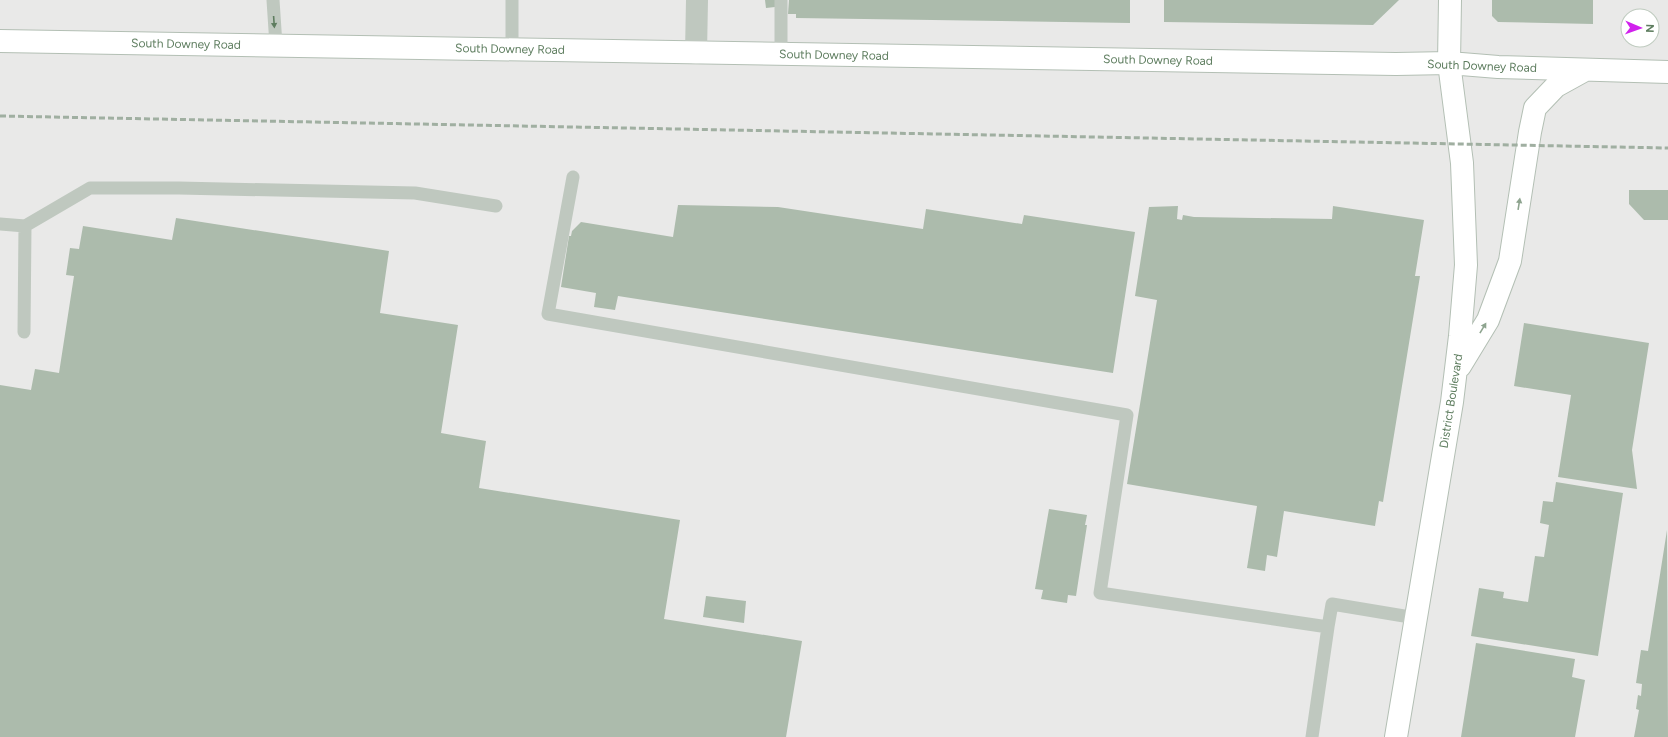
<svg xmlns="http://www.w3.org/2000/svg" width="1668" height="737" font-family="Figtree,sans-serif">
	<rect width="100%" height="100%" fill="#f9f6f7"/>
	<path fill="#e9e9e8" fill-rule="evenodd" d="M0,0H1668V737H0ZM1628,16H1652V40H1628Z"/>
	<path fill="#acbbac" d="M765,0H775V7L766,8Z
		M789,0H1130V23L796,18V14H788Z
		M1164,0H1399L1373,25L1164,22Z
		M1492,0H1593V24L1498,22L1492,16Z
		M1629,190H1668V220H1644L1629,204Z
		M678,205L778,207L923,229L926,209L1022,224L1024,215L1135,232L1113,373L618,296L615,310L594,307L596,293L561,287L569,236H571L572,231L581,222L673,237Z
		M1178,206L1177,219L1182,220L1183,215L1194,217L1332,219L1333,206L1424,220L1415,276H1420L1383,502L1379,501L1375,526L1284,511L1277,557L1267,555L1265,571L1247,568L1257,506L1127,484L1157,300L1135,296L1149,207Z
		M176,218L389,251L380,313L458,325L441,433L486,441L479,488L680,520L664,619L802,641L786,737H0V385L31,390L35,369L59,373L74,276L66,275L70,248L79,249L83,226L172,240Z
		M1524,323L1649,343L1632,450L1637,489L1558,477L1571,395L1514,386Z
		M1556,482L1623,493L1598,656L1471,636L1479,588L1504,592L1503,598L1528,602L1535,556L1544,557L1549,525L1540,523L1543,501L1553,502Z
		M1049,509L1087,515L1085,525H1087L1076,596L1068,595L1067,603L1041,599L1043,590L1035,589Z
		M1667,530L1668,737H1634L1639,710L1636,709L1638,695L1641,696L1642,684L1636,683L1641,650L1648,651Z
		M706,596L746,601L744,623L703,617Z
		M1476,643L1575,659L1572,677L1585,680L1575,737H1461Z"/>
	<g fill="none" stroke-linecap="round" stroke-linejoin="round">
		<defs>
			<path id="secondary" d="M0,41L1396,64L1449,63L1498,67L1668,72
				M1460,366L1488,320L1510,261L1530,132L1535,108L1556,86L1585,70
				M1396,737L1452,402L1460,336L1466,265L1462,163L1449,63L1450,0"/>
		</defs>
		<use href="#secondary" stroke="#b3bfb4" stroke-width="24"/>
		<path stroke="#bfc8bf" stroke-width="13" d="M273,0L276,45
			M781,0V54
			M512,49V0
			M573,177L548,314L1127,415L1100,593L1328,627L1332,604L1416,618
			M0,224L25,226L90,188H179L415,193L496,206
			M24,332L25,226
			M1312,737L1328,627"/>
		<path stroke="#bfc8bf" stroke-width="22" d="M696,53L697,0"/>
		<use href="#secondary" stroke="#fff" stroke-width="22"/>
		<path stroke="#a0afa1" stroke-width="3" stroke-dasharray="6 3" stroke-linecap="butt" d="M0,116L1668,148"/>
	</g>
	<defs><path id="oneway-solid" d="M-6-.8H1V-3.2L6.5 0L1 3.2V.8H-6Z"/></defs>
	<use fill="#5e7d5f" href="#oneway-solid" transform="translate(274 22) rotate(86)"/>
	<g fill="#8ea48f">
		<use href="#oneway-solid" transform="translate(1519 204) rotate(-81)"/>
		<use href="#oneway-solid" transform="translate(1483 328) rotate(-59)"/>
	</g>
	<g text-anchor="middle" stroke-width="4" stroke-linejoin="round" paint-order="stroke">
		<g font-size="12" fill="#5e7d5f" stroke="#fff">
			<text transform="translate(186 44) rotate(1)" y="4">South Downey Road</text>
			<text transform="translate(510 49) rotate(1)" y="4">South Downey Road</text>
			<text transform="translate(834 55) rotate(1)" y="4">South Downey Road</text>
			<text transform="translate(1158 60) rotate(1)" y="4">South Downey Road</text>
			<text transform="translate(1482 66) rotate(2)" y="4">South Downey Road</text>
			<text transform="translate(1451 401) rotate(-81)" y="4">District Boulevard</text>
		</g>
	</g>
	<g transform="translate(1640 28) rotate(92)"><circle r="19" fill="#ffffff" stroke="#bfcbbf"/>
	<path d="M0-3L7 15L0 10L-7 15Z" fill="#d121ed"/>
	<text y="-6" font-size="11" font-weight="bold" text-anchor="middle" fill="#5e7d5f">N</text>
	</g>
</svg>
